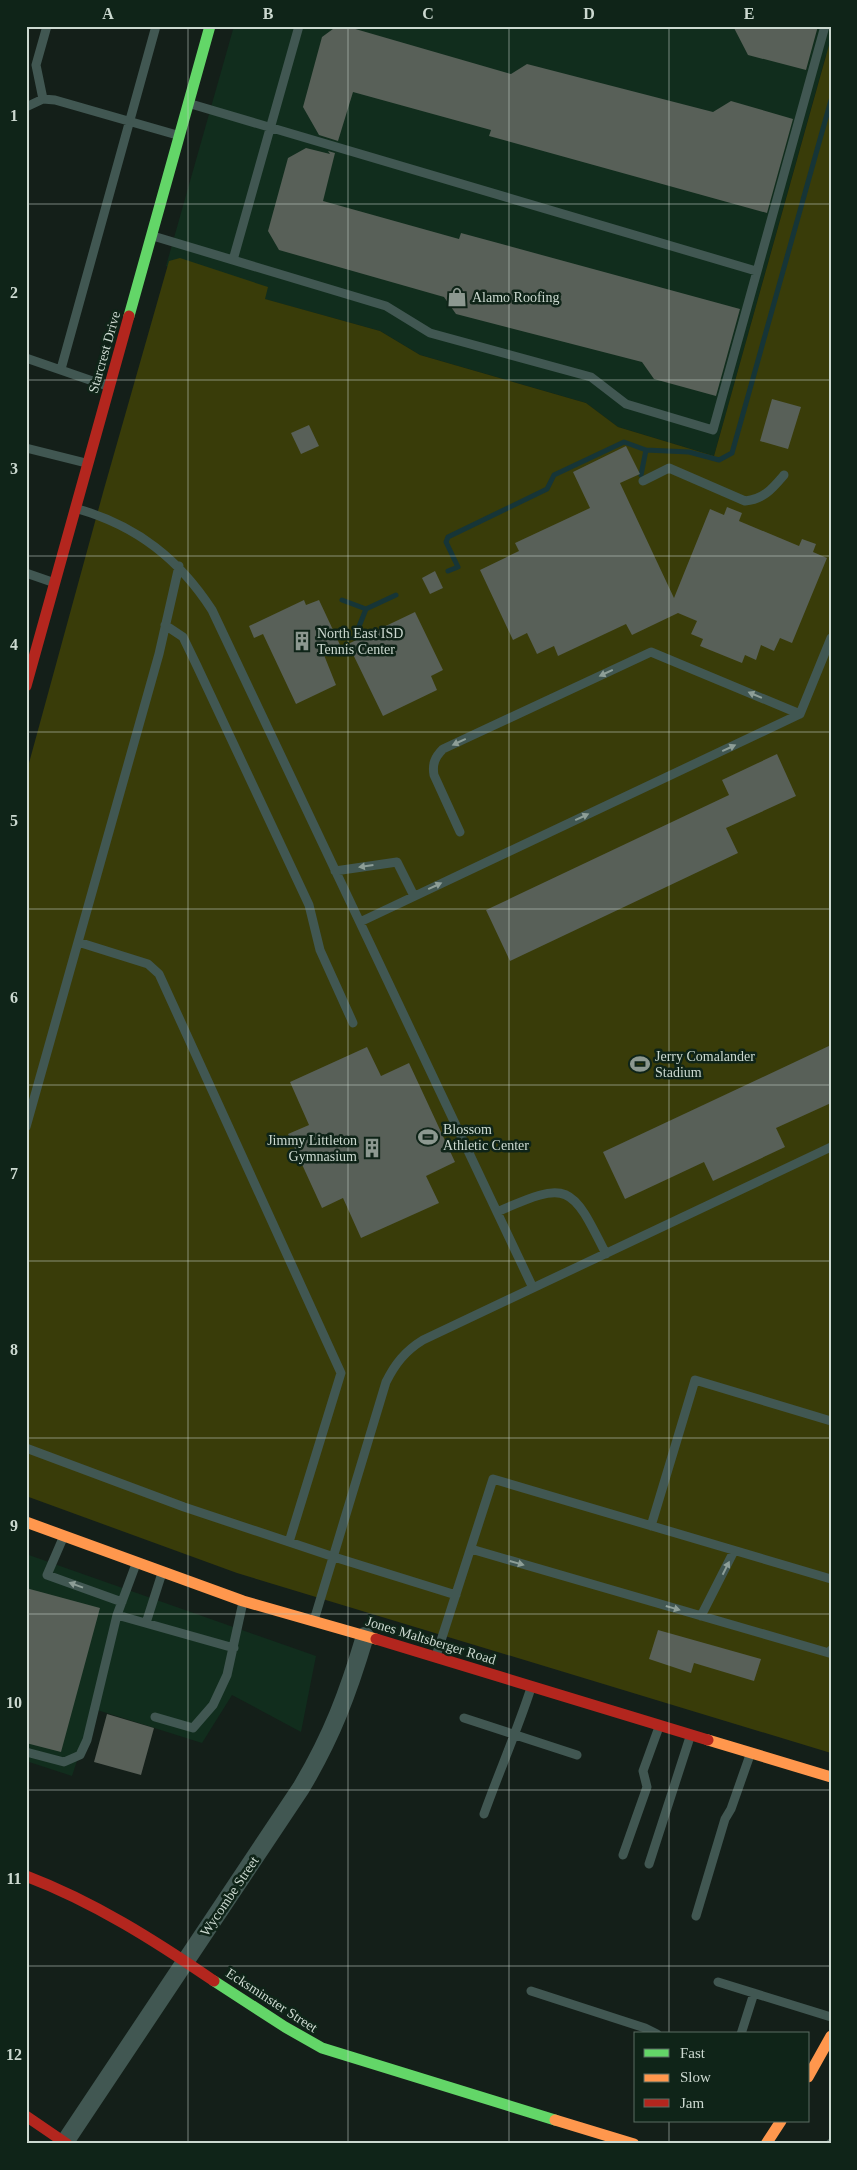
<svg xmlns="http://www.w3.org/2000/svg" width="857" height="2170" font-family="Georgia,serif">
	<rect width="100%" height="100%" fill="#141f19"/>
	<path fill="#112d1d" d="M234,26H831V56L826,55L714,456L618,427L586,403L420,355L380,331L264,299L166,266Z
		M26,1554L316,1656L301,1732L232,1695L202,1743L94,1709L72,1776L26,1761Z"/>
	<path fill="#393c09" d="M831,38V1753L237,1573L26,1496V774L104,489L169,261L180,258L268,287L265,299L380,331L420,355L586,403L618,427L714,456Z"/>
	<g fill="none" stroke-linecap="round" stroke-linejoin="round">
		<path stroke="#163537" stroke-width="5" d="M641,475L646,450
			M448,571L458,567L446,542L448,537L547,489L554,475L624,442L646,450L689,452L719,460L732,453L831,100
			M342,600L366,609
			M356,634L366,609L396,595"/>
	</g>
	<path fill="#586058" d="M337,26H345L511,74L527,64L713,112L731,101L793,119L767,213L489,136L491,130L353,92L338,141L319,135L303,107L322,37Z
		M733,26H818L806,70L748,55Z
		M306,148L330,154L328,151L335,153L323,201L459,239L461,233L740,309L716,396L654,379L642,362L456,314L444,297L279,250L268,231L288,158Z
		M772,399L801,407L788,449L760,441Z
		M309,425L319,446L301,454L291,433Z
		M626,446L640,474L620,483L674,598L710,509L724,515L727,507L742,513L739,521L799,546L802,539L816,544L813,552L827,558L792,643L780,638L774,651L761,645L756,660L745,655L742,663L700,646L703,639L691,634L697,621L678,613L632,635L626,624L558,656L554,646L537,654L527,633L513,640L480,570L519,551L515,543L590,508L573,472Z
		M435,571L443,588L430,594L422,578Z
		M304,600L306,605L319,600L341,647L324,655L336,685L296,704L263,634L254,638L249,626Z
		M415,612L443,670L431,676L437,690L383,716L348,644Z
		M777,754L796,796L726,828L738,853L510,961L486,910L729,795L722,780Z
		M831,1045V1103L776,1128L785,1147L713,1181L704,1162L625,1199L603,1152Z
		M367,1047L381,1076L409,1063L455,1162L426,1176L439,1203L361,1238L343,1198L322,1208L288,1134L309,1125L290,1082Z
		M26,1588L100,1608L61,1752L26,1743Z
		M658,1630L761,1659L754,1681L694,1663L691,1673L649,1659Z
		M107,1714L154,1728L141,1775L94,1762Z"/>
	<g fill="none" stroke-linecap="round" stroke-linejoin="round">
		<path stroke="#415752" stroke-width="9" d="M43,99L36,65L47,26
			M191,104L756,271
			M26,107L43,99L55,100L177,135
			M153,236L386,306L430,333L591,377L626,404L713,430L825,26
			M233,260L299,26
			M26,358L107,386
			M61,369L156,26
			M26,448L86,463
			M643,481L669,468L745,501C764,499 772,489 784,475
			M78,509C137,526 179,559 212,610L533,1288
			M26,573L52,582
			M165,625L183,637L197,666L309,905L320,950L353,1023
			M460,832L434,775C432,764 435,757 443,749L651,652L800,714
			M335,871L397,862L414,896
			M360,922L800,714L831,638
			M78,942L148,964L159,974L341,1373L289,1542
			M26,1127L159,654L179,566
			M497,1212C569,1180 571,1184 606,1254
			M26,1448L184,1507L334,1557L456,1595
			M651,1526L695,1380L831,1421
			M63,1538L47,1575L122,1602
			M471,1549L829,1653L831,1650
			M117,1615L136,1564
			M701,1616L734,1551
			M315,1617L386,1382C395,1364 405,1351 423,1340L831,1147
			M146,1623L162,1573
			M436,1656L493,1479L831,1579
			M155,1717L193,1728L213,1705L227,1675L243,1602
			M464,1718L577,1755
			M26,1752L64,1762L80,1755L87,1740L117,1615L234,1648
			M484,1814C499,1772 517,1731 531,1688
			M623,1855L647,1787L643,1771L659,1727
			M649,1864L690,1737
			M696,1916L725,1819L731,1809L750,1755
			M718,1982L831,2017
			M531,1991L645,2028L657,2034
			M741,2034L754,1993
			M830,2144L831,2143"/>
		<path stroke="#415752" stroke-width="18" d="M65,2142L301,1788C332,1736 348,1693 365,1636"/>
		<path stroke="#63d668" stroke-width="11" d="M129,316L210,26
			M214,1981L285,2027L322,2048L555,2120"/>
		<path stroke="#ff974d" stroke-width="11" d="M26,1522L243,1601L376,1639
			M708,1740L831,1777
			M808,2077L831,2036
			M555,2120L634,2144
			M766,2144L781,2121"/>
		<path stroke="#b3261e" stroke-width="11" d="M26,686L129,316
			M376,1639L708,1740
			M26,1876C94,1902 154,1940 214,1981
			M26,2116L67,2144"/>
	</g>
	<defs><path id="oneway-solid" d="M-6-.8H1V-3.2L6.5 0L1 3.2V.8H-6Z" transform="scale(1.25)"/></defs>
	<g fill="#8d9e97">
		<use href="#oneway-solid" transform="translate(606 673) rotate(155)"/>
		<use href="#oneway-solid" transform="translate(755 695) rotate(-157)"/>
		<use href="#oneway-solid" transform="translate(459 742) rotate(155)"/>
		<use href="#oneway-solid" transform="translate(729 748) rotate(-25)"/>
		<use href="#oneway-solid" transform="translate(582 817) rotate(-25)"/>
		<use href="#oneway-solid" transform="translate(366 866) rotate(172)"/>
		<use href="#oneway-solid" transform="translate(435 886) rotate(-25)"/>
		<use href="#oneway-solid" transform="translate(517 1563) rotate(16)"/>
		<use href="#oneway-solid" transform="translate(726 1568) rotate(-63)"/>
		<use href="#oneway-solid" transform="translate(76 1585) rotate(-160)"/>
		<use href="#oneway-solid" transform="translate(673 1608) rotate(16)"/>
	</g>
	<path fill="none" stroke="#ccd9d0" stroke-width="1" stroke-opacity="0.55" d="M188,26V2144M348,26V2144M509,26V2144M669,26V2034M26,204H831M26,380H831M26,556H831M26,732H831M26,909H831M26,1085H831M26,1261H831M26,1438H831M26,1614H831M26,1790H831M26,1966H831M669,2121V2144"/>
	<defs>
		<symbol id="shop-bare" viewBox="-9 -9 18 18"><path d="M-5-2.5h2.3a2.7 3.5 0 0 1 5.4 0H5L5.5 6h-11ZM-1.5-2.5h3a1.5 2.3 0 0 0-3 0Z" fill="#8c9890" stroke="#0f2418" stroke-width="2.5" paint-order="stroke"/></symbol>
		<symbol id="building-bare" viewBox="-9 -9 18 18"><path d="M-4-6H4V6H1V3H-1V6H-4ZM-2.5-4.3h1.7v1.8h-1.7ZM.8-4.3h1.7v1.8H.8ZM-2.5-1h1.7V.8h-1.7ZM.8-1h1.7V.8H.8Z" fill="#8c9890" stroke="#0f2418" stroke-width="2.5" paint-order="stroke"/></symbol>
		<symbol id="stadium-bare" viewBox="-9 -9 18 18"><path d="M0-5a6.5 5 0 1 0 0 10a6.5 5 0 1 0 0-10ZM-3.5-1.8h7v3.6h-7Z" fill="#8c9890" stroke="#0f2418" stroke-width="2.5" paint-order="stroke"/></symbol>
	</defs>
	<g fill-rule="evenodd">
		<use href="#shop-bare" x="443" y="283" width="28" height="28"/>
		<use href="#building-bare" x="288" y="627" width="28" height="28"/>
		<use href="#stadium-bare" x="626" y="1050" width="28" height="28"/>
		<use href="#stadium-bare" x="414" y="1123" width="28" height="28"/>
		<use href="#building-bare" x="358" y="1134" width="28" height="28"/>
	</g>
	<g text-anchor="middle" stroke-width="5" stroke-linejoin="round" paint-order="stroke">
		<g font-size="14" fill="#ccd9d0" stroke="#0f2418" text-anchor="start">
			<text x="472" y="302">Alamo Roofing</text>
			<text x="317" y="638">North East ISD<tspan x="317" dy="16">Tennis Center</tspan></text>
			<text x="655" y="1061">Jerry Comalander<tspan x="655" dy="16">Stadium</tspan></text>
			<text x="443" y="1134">Blossom<tspan x="443" dy="16">Athletic Center</tspan></text>
			<text x="357" y="1145" text-anchor="end">Jimmy Littleton<tspan x="357" dy="16">Gymnasium</tspan></text>
		</g>
		<g font-size="14" fill="#ccd9d0" stroke="#0f2418">
			<text transform="translate(104 352) rotate(-74)" y="5">Starcrest Drive</text>
			<text transform="translate(431 1640) rotate(17)" y="5">Jones Maltsberger Road</text>
			<text transform="translate(229 1896) rotate(-56)" y="5">Wycombe Street</text>
			<text transform="translate(272 2000) rotate(33)" y="5">Ecksminster Street</text>
		</g>
	</g>
	<rect width="857" height="2170" fill="none" stroke="#0f2418" stroke-width="55"/>
	<rect x="634" y="2032" width="175" height="90" fill="#0f2418" stroke="#5b6c62"/>
	<rect x="644" y="2049" width="25" height="8" fill="#63d668" stroke="#5b6c62"/>
	<text x="680" y="2058" font-size="15" fill="#ccd9d0">Fast</text>
	<rect x="644" y="2074" width="25" height="8" fill="#ff974d" stroke="#5b6c62"/>
	<text x="680" y="2082" font-size="15" fill="#ccd9d0">Slow</text>
	<rect x="644" y="2099" width="25" height="8" fill="#b3261e" stroke="#5b6c62"/>
	<text x="680" y="2108" font-size="15" fill="#ccd9d0">Jam</text>
	<rect x="28" y="28" width="802" height="2114" fill="none" stroke="#ccd9d0" stroke-width="2"/>
	<g font-size="16" text-anchor="middle" font-weight="bold" fill="#ccd9d0">
		<text x="108" y="19">A</text>
		<text x="268" y="19">B</text>
		<text x="428" y="19">C</text>
		<text x="589" y="19">D</text>
		<text x="749" y="19">E</text>
		<text x="14" y="121">1</text>
		<text x="14" y="298">2</text>
		<text x="14" y="474">3</text>
		<text x="14" y="650">4</text>
		<text x="14" y="826">5</text>
		<text x="14" y="1003">6</text>
		<text x="14" y="1179">7</text>
		<text x="14" y="1355">8</text>
		<text x="14" y="1531">9</text>
		<text x="14" y="1708">10</text>
		<text x="14" y="1884">11</text>
		<text x="14" y="2060">12</text>
	</g>
</svg>
